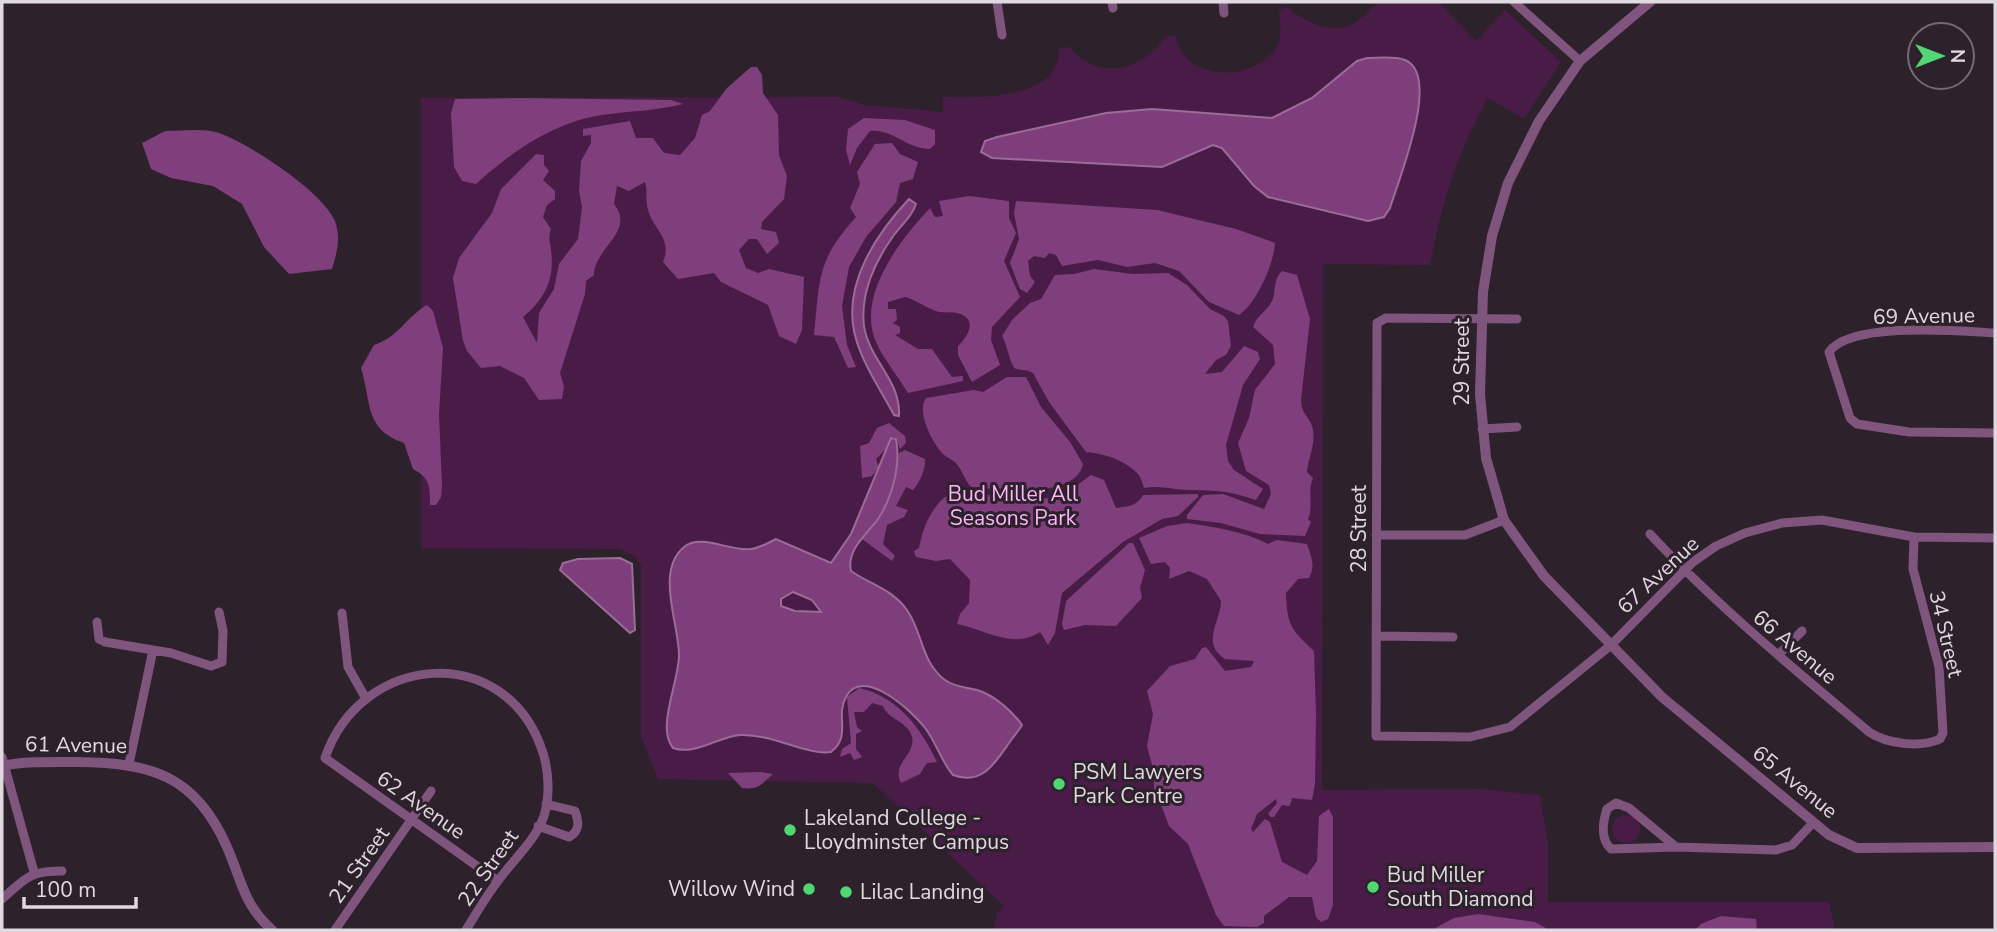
<svg xmlns="http://www.w3.org/2000/svg" width="1997" height="932" font-family="'Nunito Sans',sans-serif">
	<rect width="100%" height="100%" fill="#2d212c"/>
	<path fill="#491c48" d="M1379,2H1438L1476,41L1505,10L1561,62L1524,119L1488,98C1458,151 1441,205 1430,265L1323,264L1322,790L1483,789L1540,795L1548,845V902H1829L1835,930H994L997,913L1004,906L873,783L658,779L641,736V565L635,557L620,549L421,548V98L839,97L865,105L943,112V97C977,98 1062,100 1059,48L1069,47C1099,83 1142,70 1166,37L1175,35C1183,81 1251,84 1276,48C1283,38 1280,21 1279,10L1287,7C1303,21 1327,33 1348,26C1359,23 1370,9 1379,2Z
		M1612 829a14 14 0 1 1 28 0a14 14 0 1 1-28 0Z"/>
	<path fill="#7f3f7c" d="M751,67H757L762,75L763,93L778,115L779,155L787,176L784,199L762,222L761,229L776,232L779,243L767,254L757,239H749L739,250L746,268L758,273L769,269L804,277L802,330L796,344L779,336L768,305L721,282L714,273L678,279L663,262C673,239 653,229 648,210C645,200 648,192 645,182L629,191L617,186L614,204C636,232 594,248 594,275L586,281L585,294L560,373L564,386L562,399L539,400L524,378L500,366L481,368L467,351L463,341L453,278L459,258L492,213L501,189L536,154L544,155V165L549,171L543,180L555,191V199L547,205L543,217L551,229C548,238 550,241 551,250C555,279 545,299 523,317L537,343L539,313L554,289L559,264L578,239L582,207L579,191L581,161L591,143V135L583,136V129L630,121L636,138H653L664,153L680,155L695,138L702,115L710,111L727,88Z
		M518,98L671,100L683,104C656,111 629,111 602,115C554,122 511,152 476,184L462,181L454,167L451,113L455,99Z
		M864,118L905,120L935,130V144L930,149C906,149 894,129 870,131L857,148L850,165L846,150L848,129Z
		M165,131C181,131 204,128 219,133C250,144 322,191 335,221C341,238 337,253 332,269L289,274L264,247L242,204L213,186L171,178L151,169L142,143Z
		M892,143L900,154L918,162L913,179L900,183L896,202L866,237L849,267L842,306L847,345L856,367L848,368L834,337L814,335C820,280 816,261 856,217L850,208L860,184L857,172L875,144Z
		M969,196L1009,201V218L1016,233L1004,261L1020,297L992,327L991,340L1000,365L972,382L958,355V346C968,337 979,318 957,313C950,311 944,314 936,311C924,307 917,300 905,297L888,302V309H896L897,320L893,323L900,327V333L895,335L918,349H932L952,377L963,376V381L908,393C898,376 884,360 876,342C856,296 900,240 930,208L935,217L943,216L939,201Z
		M1016,201L1157,210L1236,229L1270,241L1275,243C1274,263 1257,303 1239,315L1209,302L1179,271L1155,263L1127,267L1098,260L1062,266L1056,255L1049,253L1045,258L1034,256L1028,261L1030,276L1035,282L1027,293L1020,289L1010,263L1019,239L1014,213Z
		M1094,269L1133,274L1168,273L1187,285L1210,309L1224,316L1228,321L1231,346L1226,355L1216,360L1205,374L1222,372L1244,346L1258,352L1260,359L1243,385L1226,445L1228,461L1234,470L1263,489L1256,500C1226,490 1219,491 1189,490C1172,490 1164,485 1144,488C1142,483 1141,476 1137,473C1125,460 1103,453 1086,452L1049,402L1033,373C1027,369 1022,371 1016,369C1010,366 1007,343 1002,336L1012,320L1030,303L1041,299L1055,275L1074,274Z
		M1282,271L1297,275L1310,319L1301,400C1301,413 1308,415 1312,426C1317,442 1308,458 1307,472L1313,478C1307,492 1314,506 1308,519L1311,522L1305,536L1260,534L1221,523L1187,519V515L1203,495L1223,494L1264,509L1271,494L1269,485L1246,471L1238,443L1249,418L1255,390L1275,364L1273,345L1253,327C1257,314 1268,311 1273,299C1276,288 1273,280 1282,271Z
		M427,305L433,311L443,348L439,414L442,486L441,497L436,505H430C430,486 430,478 413,469L404,443C364,429 372,404 361,368L374,345C400,336 406,317 427,305Z
		M1007,377H1026L1041,407L1070,442L1083,464C1076,500 997,489 971,487C964,479 962,470 956,463C952,459 947,458 943,454C932,442 916,411 926,398L974,390L983,392Z
		M889,423L905,436L906,443L900,449L896,438L891,437L885,450L876,459L879,467L872,476L862,478L860,446L869,443L877,428Z
		M905,450L925,459C926,468 920,483 913,490L906,487L896,506L908,510L904,517L887,525L883,544L895,556L892,561L862,539L890,497L897,454Z
		M1091,475L1104,480L1116,508C1127,507 1137,506 1143,495L1198,494V497L1178,516L1162,519L1123,542L1062,593L1055,633L1048,645L1040,632C1013,650 984,629 957,624L960,614L969,603L970,580L950,559L936,561L916,557L914,551L919,548C923,527 932,504 951,493L1058,499Z
		M1187,523C1215,527 1243,531 1268,544L1277,540L1307,544C1311,557 1316,565 1309,578L1298,579L1286,593C1287,625 1291,630 1314,651L1316,714L1315,784L1312,800L1292,798L1290,806L1282,805L1274,817H1271L1268,814L1277,803L1276,799L1257,814L1251,829L1253,832L1265,819L1270,822L1282,862L1307,875L1317,861L1319,816L1329,809L1333,817V905L1328,919L1321,922L1316,917L1312,897H1289L1264,916V923L1257,927L1224,926L1216,915L1188,844L1169,826L1160,802L1151,798L1154,792V772L1147,746L1153,714L1147,691L1170,666L1195,659L1202,648L1206,647L1225,671L1251,667L1254,661L1225,659C1200,643 1221,621 1221,601L1207,579L1189,571L1169,579L1170,568L1165,562L1151,564L1139,538L1167,526Z
		M1129,543H1133L1145,570L1140,588L1142,598L1116,626L1085,625L1064,630L1062,624L1066,601Z
		M859,688C897,696 921,728 937,762L927,763L920,774L901,783C891,763 916,755 912,737C909,722 887,719 883,706L872,703L864,712H854L857,727L862,731L856,734V749L862,757L854,760L850,753L840,757L842,749L851,743L847,697Z
		M761,772L773,774C761,784 760,790 742,788L728,773Z
		M1478,914L1535,922L1549,930H1432L1454,918Z
		M1721,916L1756,919L1757,930H1695L1701,924Z"/>
	<path fill="#7e3e7b" stroke="#9c6c99" stroke-width="2" fill-rule="evenodd" d="M1367,58C1378,58 1395,56 1405,60C1442,75 1398,181 1390,208L1384,217L1368,221L1268,197L1254,186L1222,148L1213,145L1162,167L992,158L981,152L985,141L997,137L1106,113L1152,109L1272,118L1312,98L1357,61Z
		M909,199L916,204C912,217 902,224 894,235C875,261 860,294 864,326C869,360 901,380 899,416L894,415C880,389 860,360 854,331C844,282 877,233 909,199Z
		M891,438L896,439C901,465 892,498 878,519C867,534 846,550 851,571C871,585 892,589 907,610C923,633 921,662 945,680C956,688 968,687 980,691C995,696 1013,712 1022,725C1018,732 1013,737 1009,743C995,763 982,786 953,775C941,761 936,742 925,728C913,712 863,665 846,697C835,716 852,736 831,752C808,756 773,734 741,735C719,736 695,756 673,748C656,728 679,682 679,655C679,624 655,571 684,547C701,533 731,552 751,549C760,548 768,543 776,539L831,563L851,534ZM793,592L812,600L821,612L795,611L781,606V599Z
		M620,558L632,564L635,630L630,633L560,570L563,563L578,559Z"/>
	<g fill="none" stroke-linecap="round" stroke-linejoin="round">
		<path stroke="#7f547d" stroke-width="9" d="M997,2L1002,35
			M1112,2L1113,8
			M1223,2L1224,13
			M1514,2L1580,61
			M1517,319L1386,318L1377,323L1376,736L1470,737L1510,727L1611,645L1693,562L1716,546L1745,533L1782,523L1822,520L1914,537L1995,538
			M1995,333C1960,331 1850,321 1829,352L1850,418L1857,424L1909,432L1995,433
			M1482,429L1517,427
			M1650,534C1717,606 1793,668 1869,732C1887,744 1920,748 1940,739L1943,733L1939,667L1913,569L1914,537
			M1376,535H1465L1504,520
			M342,613L348,667L365,697
			M97,622L99,639L105,642L171,653L211,666L222,662L223,631L219,612
			M1376,636L1453,637
			M1779,654L1802,631
			M2,757L34,872
			M129,764L153,650
			M1616,803L1629,808L1676,847L1611,849C1600,839 1603,821 1607,809Z
			M538,826L569,837C580,831 579,822 575,811L546,804
			M1676,847L1776,850L1792,845L1812,824
			M2,899C26,878 29,871 62,871
			M335,930L431,791
			M466,930C476,914 486,896 498,881C512,861 536,840 544,816C550,796 549,772 543,753C507,640 361,652 325,758L498,881"/>
		<path stroke="#7f547d" stroke-width="10" d="M1650,2L1580,61L1539,121L1508,183L1492,236L1483,292L1480,394L1486,458L1504,520L1544,576L1662,697L1829,835L1857,848L1995,847
			M2,766C26,761 52,762 77,762C150,763 195,774 227,847C242,881 243,904 272,930"/>
	</g>
	<g fill="#52d673" stroke="#2d212c" stroke-width="2.5">
		<circle cx="1059" cy="784" r="7"/>
		<circle cx="790" cy="830" r="7"/>
		<circle cx="1373" cy="887" r="7"/>
		<circle cx="809" cy="889" r="7"/>
		<circle cx="846" cy="892" r="7"/>
	</g>
	<g text-anchor="middle" stroke-width="6" stroke-linejoin="round" paint-order="stroke">
		<g font-size="21" fill="#e1d9e0" stroke="#2d212c">
			<text transform="translate(1924 316) rotate(-1)" y="7">69 Avenue</text>
			<text transform="translate(1462 362) rotate(-90)" y="7">29 Street</text>
			<text transform="translate(1359 529) rotate(-90)" y="7">28 Street</text>
			<text transform="translate(1658 575) rotate(-43)" y="7">67 Avenue</text>
			<text transform="translate(1946 634) rotate(77)" y="7">34 Street</text>
			<text transform="translate(1795 647) rotate(40)" y="7">66 Avenue</text>
			<text transform="translate(76 745) rotate(1)" y="7">61 Avenue</text>
			<text transform="translate(1795 782) rotate(39)" y="7">65 Avenue</text>
			<text transform="translate(421 805) rotate(35)" y="7">62 Avenue</text>
			<text transform="translate(359 865) rotate(-55)" y="7">21 Street</text>
			<text transform="translate(488 868) rotate(-55)" y="7">22 Street</text>
		</g>
		<g font-size="21" fill="#feb5f9" stroke="#2d212c">
			<text x="1013" y="501">Bud Miller All<tspan x="1013" dy="24">Seasons Park</tspan></text>
		</g>
		<g font-size="21" fill="#e1d9e0" stroke="#2d212c" text-anchor="start">
			<text x="1073" y="779">PSM Lawyers<tspan x="1073" dy="24">Park Centre</tspan></text>
			<text x="804" y="825">Lakeland College -<tspan x="804" dy="24">Lloydminster Campus</tspan></text>
			<text x="1387" y="882">Bud Miller<tspan x="1387" dy="24">South Diamond</tspan></text>
			<text x="795" y="896" text-anchor="end">Willow Wind</text>
			<text x="860" y="899">Lilac Landing</text>
		</g>
	</g>
	<rect width="1997" height="932" fill="none" stroke="#e1d9e0" stroke-width="7"/>
	<g transform="translate(1941 56) rotate(90)"><circle r="33" fill="#2d212c" stroke="#756b74" stroke-width="2"/>
	<path d="M0-5L12 26L0 18L-12 26Z" fill="#52d673"/>
	<text y="-10" font-size="19" font-weight="bold" text-anchor="middle" fill="#e1d9e0">N</text>
	</g>
	<path d="M24 897v10h112v-10" fill="none" stroke="#e1d9e0" stroke-width="3.5"/>
	<text x="35" y="897" font-size="21" fill="#e1d9e0" stroke="#2d212c" stroke-width="5" paint-order="stroke">100 m</text>
</svg>
